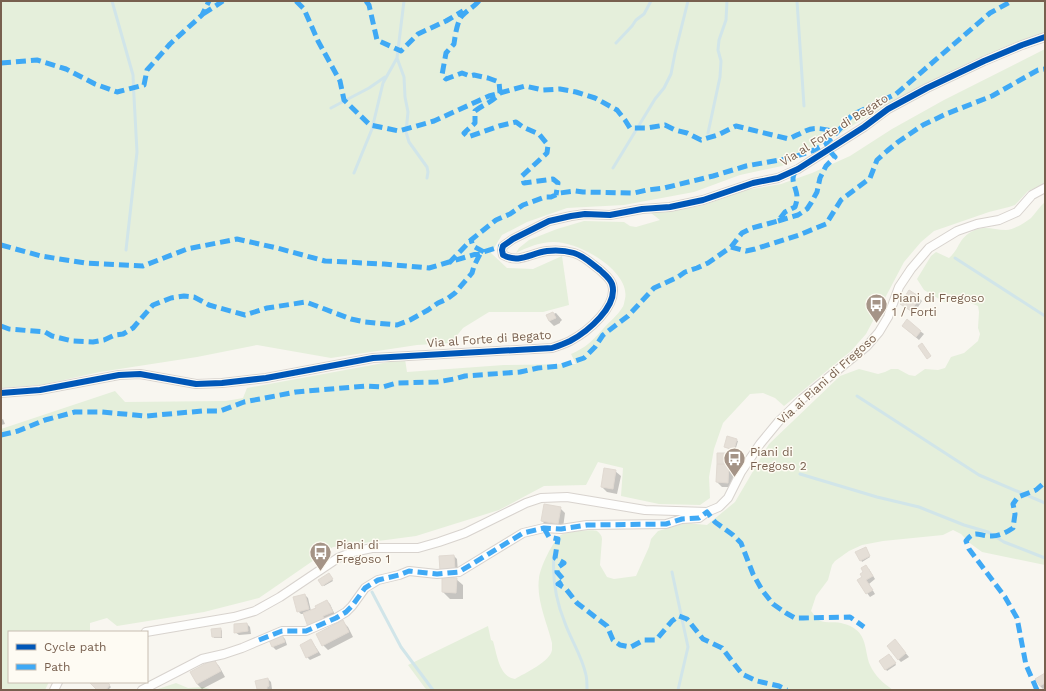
<svg xmlns="http://www.w3.org/2000/svg" width="1046" height="691" font-family="'Work Sans',sans-serif">
	<rect width="100%" height="100%" fill="#f8f6f0"/>
	<path fill="#e5efdb" d="M1,1H1045V33L974,60L884,106L823,144L782,166L740,175L694,192L624,205L567,208L527,222L502,235L491,253L507,268L533,269L562,256L569,305L543,312H489L463,328L451,343L417,345L331,358L257,345L197,357L100,372L41,385L1,388Z
		M1045,49V184L1028,191L1015,205L1009,207L989,212L934,231L921,242L904,262L866,334L851,351L784,406L775,398L763,393L750,394L723,423L714,449L709,477L710,498L700,505L659,504L621,496L623,468L598,462L586,485L544,486L499,510L416,536L333,547L259,598L204,612L117,626L107,618L90,623V632H9V682H49L45,690H1V429L115,391L125,402L226,401L243,398L247,388L405,359L407,372L504,365L576,364L571,354C587,347 592,341 604,328C609,322 618,315 622,308C624,306 624,302 625,299C631,271 578,241 553,242C540,242 528,247 516,253L519,248L529,240L557,229L584,221L624,222L630,226L636,227L660,220L651,213L701,206L746,190L781,184L812,173L850,156L892,129L944,100Z
		M1045,202V565L982,552L971,544L961,534L953,530L943,535L883,541L862,545L849,551L835,561L832,565L828,580L816,596L811,611C813,613 815,617 817,619C823,624 834,621 841,623C845,624 852,626 855,629C867,637 865,653 870,665C875,676 883,683 893,690H427L425,688L408,665L488,626L491,640L493,641C497,654 499,677 515,679C525,673 550,662 552,650C552,648 552,645 552,643C547,622 536,600 539,578C540,568 553,540 561,535C566,532 592,529 597,531C600,533 602,536 602,539L600,565L607,577L614,579L636,576L649,547L651,539L658,531L686,523L707,525L735,502L769,444L840,376L859,369L878,374L885,372L891,369H898L909,375L915,376L925,369L938,370L945,368L951,357L964,353L978,341L980,334L978,328L979,312L978,306L958,298L946,303L924,290L917,279L931,256L936,252L949,258C960,249 958,238 973,231C984,225 994,230 1006,230C1013,230 1025,223 1031,218C1036,213 1039,207 1045,202Z
		M176,683L188,688L203,687L210,689V690H155Z"/>
	<path fill="#0003" d="M919,298L922,301L914,313L901,304Z
		M556,313L562,320L560,322V323L554,326L549,321L547,316Z
		M906,329L920,331L924,334L919,340Z
		M3,419L5,424L1,425V420Z
		M736,440L738,441L735,451L725,447Z
		M718,454H732L735,457V467H730L733,470V487H722L717,482Z
		M615,471L621,476L617,494L607,492L602,487Z
		M560,508L565,513L563,528L547,526L542,521Z
		M867,550L870,557L862,562L861,560Z
		M454,556L457,559L458,573L444,574Z
		M869,569L875,579L869,584L875,594L870,597L858,581L863,577Z
		M330,576L333,581L324,586L323,585Z
		M456,579L463,585V599H450L443,592Z
		M305,595L308,598L311,611L327,601L330,604L335,615L325,620L304,614H301L298,611Z
		M343,622L348,627L353,637L328,650L323,645Z
		M247,624L250,627L251,634L239,635L235,632Z
		M221,629L222,631V638H214L213,636Z
		M282,636L285,639L287,645L276,650L272,646Z
		M311,640L321,655L310,660L307,657Z
		M898,644L909,657L901,662L898,659Z
		M891,656L896,665L887,671L880,661Z
		M214,661L219,666L225,677L202,689L197,684Z
		M1045,674V688L1043,689L1040,686Z
		M268,679L271,682L272,689L259,690L257,688Z
		M90,682H106L111,687L108,690H98Z"/>
	<g fill="none" stroke-linecap="round" stroke-linejoin="round">
		<path stroke="#d1e5e9" stroke-width="3" d="M112,1L133,75L134,97L137,152L126,250
			M797,1L804,106
			M616,43L632,26L636,20L644,14L651,1
			M397,58L404,77L405,97L408,112L406,132L409,142L427,167L428,172L427,178
			M331,108L369,88L385,77
			M708,133L720,77L721,61L718,50L719,40L726,20L727,1
			M613,168L655,99L664,88L671,74L675,53L688,1
			M354,173L372,129L383,83L397,58L404,1
			M955,258L1045,316
			M857,396L979,475L1045,503
			M800,474L877,497L919,507L964,525L988,532L1004,542L1045,558
			M554,556C552,580 556,601 565,623C571,640 582,656 586,675C587,679 587,685 587,690
			M672,572L688,647L678,690
			M372,592L401,647L433,690"/>
	</g>
	<path fill="#e5dfd7" stroke="#e1dad2" d="M909,290L920,297L911,311L900,304Z
		M553,312L556,318L549,321L546,315Z
		M907,319L921,331L916,337L902,326Z
		M922,343L931,356L927,359L918,346Z
		M727,436L737,439L734,450L724,447Z
		M717,453H732V464H717Z
		M717,464H729L728,483L716,482Z
		M604,468L616,470L613,489L601,487Z
		M544,504L561,507L558,524L541,521Z
		M866,547L870,556L860,561L855,552Z
		M454,555L455,570L440,571L439,556Z
		M866,565L873,576L866,580L873,590L866,594L857,580L862,577L860,574L863,572L861,568Z
		M329,573L333,579L322,586L318,580Z
		M442,577L457,578L456,593L442,592Z
		M305,594L309,609L297,612L293,597Z
		M327,600L333,612L323,616L324,620L308,627L303,613L316,608L315,606Z
		M343,620L349,632L322,646L316,634Z
		M247,623L248,631L234,633V624Z
		M221,628V637H212L211,629Z
		M282,634L285,642L272,647L269,640Z
		M311,639L318,652L306,658L300,645Z
		M895,639L906,653L898,660L887,646Z
		M889,654L896,663L885,670L879,661Z
		M214,659L221,671L197,684L190,672Z
		M1045,673V683L1040,686L1035,679Z
		M268,678L269,686L267,687V690L257,689L255,681Z
		M89,682H107L110,685L106,690H97Z"/>
	<g fill="none" stroke-linecap="round" stroke-linejoin="round">
		<defs>
			<path id="street" d="M1,393L40,390L119,375L140,374L196,384L222,383L266,378L373,358L552,348C558,346 564,344 570,341C587,332 619,306 612,284C610,278 604,274 600,270C592,264 584,256 574,253C567,251 555,250 547,251C531,253 519,264 503,255L502,250L503,246L513,239L549,221L571,216L585,214L610,215L642,209L670,207L703,200L753,183L778,178L798,169L864,127L888,109L927,88L984,61L1022,45L1045,37
				M146,632L234,617L255,611L280,597L338,558L353,552L372,548H418L439,542L465,533L526,503L541,498L567,497L645,510L707,512L719,507L728,498L741,472L760,444L779,421L802,399L867,346L879,332L888,317L899,287L911,269L929,248L957,231L977,224L999,220L1017,212L1032,195L1045,188
				M54,690L58,682
				M142,690L202,659L224,654L242,648L282,631H306L336,618L346,612L352,606L365,588L378,580L399,575L409,571L437,574L459,572L523,533L544,528L561,529L587,525L666,524L682,519L699,518L707,512"/>
		</defs>
		<use href="#street" stroke="#d8d3ce" stroke-width="10"/>
		<use href="#street" stroke="#fefefd" stroke-width="8"/>
		<path stroke="#3fa9f5" stroke-width="5" stroke-dasharray="10 5" stroke-linecap="butt" d="M296,1L304,9L318,41L340,81L344,100L370,125L399,131L434,121L489,96L525,86L543,90L560,89L576,92L595,98L617,110L625,120L630,128H647L665,125L675,130L687,133L701,140L718,135L736,126L789,139C810,129 811,125 835,132L836,134
			M366,1L369,5L377,40L401,51L418,34L446,21L463,11
			M479,1C474,7 467,10 462,16C457,21 455,37 454,44L446,53L442,75L446,79L462,73L470,76L474,75L488,78L499,82L500,93C493,102 484,104 475,111V123L464,133L468,137L499,126L516,122L523,127L539,134L548,145L547,153L522,176L524,183L553,179L558,183L556,195
			M203,14L223,1
			M1,63L37,60L66,69L95,84L117,92L144,85L147,70L170,44L202,15L209,1
			M778,221L798,215L807,209L811,203L817,192L820,178L826,166L835,157L827,148
			M1,245L41,256L85,263L143,266L187,249L237,239L277,248L325,261L384,264L429,268L503,246
			M731,247L746,251L755,249L799,235L826,224L841,200L870,178L877,160L887,151L898,142L923,125L946,114L992,96L1038,70L1045,69
			M449,263L471,240L496,220L510,214L523,205L545,197H551L560,193L575,191L583,192L634,193L647,190L664,188L713,176L746,166L791,158L812,151L825,144L833,137L852,115L896,94L990,13L1012,1
			M1,326L9,329L45,332L52,336L72,341L93,342L104,340L115,335L123,334L133,328L153,305L171,298L184,296L194,297L209,305L245,315L267,308L306,302L351,319L365,322L397,325L410,320L428,310L438,303L447,299L455,293L472,273L474,266L480,254L484,252L473,246L471,240
			M1,435L18,431L45,420L75,412H102L146,416L202,411H220L244,402L296,392L366,386L383,387L397,383L437,382L454,379L465,376L520,372L538,368L561,366L584,358L595,347L603,335L628,316L654,288L678,277L685,272L697,268L708,263L731,247L742,233L752,228L778,221L785,212L795,207C796,204 797,201 797,197C797,188 788,178 797,170
			M544,528L549,537L558,539L555,558L564,563L557,568V572L564,580L558,584L566,589L577,603L607,626L613,640L620,645L631,647L644,640H656L672,621L679,616L687,619L703,639L722,648L742,674L757,681L779,686L787,690
			M259,640L282,631H306L336,618L346,612L352,606L365,588L378,580L399,575L409,571L437,574L459,572L523,533L544,528L561,529L587,525L666,524L682,519L699,518L707,512L715,522L733,535L741,543L753,574L762,590L773,604L786,613L795,618H803L850,617L864,627
			M1037,690L1026,665L1017,618L1005,597L969,549L966,541C975,528 980,537 992,536C1000,536 1007,532 1013,528L1015,514L1013,504L1018,497L1036,490L1045,482"/>
		<defs>
			<path id="cycleway" d="M1,393L40,390L119,375L140,374L196,384L222,383L266,378L373,358L552,348C558,346 564,344 570,341C587,332 619,306 612,284C610,278 604,274 600,270C592,264 584,256 574,253C567,251 555,250 547,251C531,253 519,264 503,255L502,250L503,246L513,239L549,221L571,216L585,214L610,215L642,209L670,207L703,200L753,183L778,178L798,169L864,127L888,109L927,88L984,61L1022,45L1045,37"/>
		</defs>
		<use href="#cycleway" stroke="#fefbf3" stroke-width="8"/>
		<use href="#cycleway" stroke="#0057b8" stroke-width="6"/>
	</g>
	<defs>
		<symbol id="bus-pin" viewBox="-11 -11 22 30"><path d="M0 17L-7.5 6A9.5 9.5 0 1 1 7.5 6Z" fill="#a59487" stroke="#fefbf3"/><path d="M-5-6H5V4H4V6H2V4H-2V6H-4V4H-5ZM-3.5-4V0h7V-4ZM-3.5 1.2v1.5H-2V1.2ZM2 1.2v1.5H3.5V1.2Z" fill="#fff"/></symbol>
	</defs>
	<g fill-rule="evenodd">
		<use href="#bus-pin" x="864" y="292" width="25" height="34"/>
		<use href="#bus-pin" x="722" y="446" width="25" height="34"/>
		<use href="#bus-pin" x="308" y="540" width="25" height="34"/>
	</g>
	<g text-anchor="middle" stroke-width="3" stroke-linejoin="round" paint-order="stroke">
		<g font-size="12" fill="#78604f" stroke="#fefbf3">
			<text transform="translate(834 130) rotate(-32)" y="4">Via al Forte di Begato</text>
			<text transform="translate(489 339) rotate(-4)" y="4">Via al Forte di Begato</text>
			<text transform="translate(827 379) rotate(-42)" y="4">Via ai Piani di Fregoso</text>
		</g>
		<g font-size="12" fill="#78604f" stroke="#fefbf3" text-anchor="start">
			<text x="892" y="302">Piani di Fregoso<tspan x="892" dy="14">1 / Forti</tspan></text>
			<text x="750" y="456">Piani di<tspan x="750" dy="14">Fregoso 2</tspan></text>
			<text x="336" y="549">Piani di<tspan x="336" dy="14">Fregoso 1</tspan></text>
		</g>
	</g>
	<rect width="1046" height="691" fill="none" stroke="#78604f" stroke-width="4"/>
	<rect x="8" y="631" width="140" height="52" fill="#fefbf3" stroke="#c8bdb1"/>
	<rect x="16" y="644" width="20" height="6" fill="#0057b8" stroke="#c8bdb1"/>
	<text x="44" y="651" font-size="12" fill="#78604f">Cycle path</text>
	<rect x="16" y="664" width="20" height="6" fill="#3fa9f5" stroke="#c8bdb1"/>
	<text x="44" y="671" font-size="12" fill="#78604f">Path</text>
</svg>
